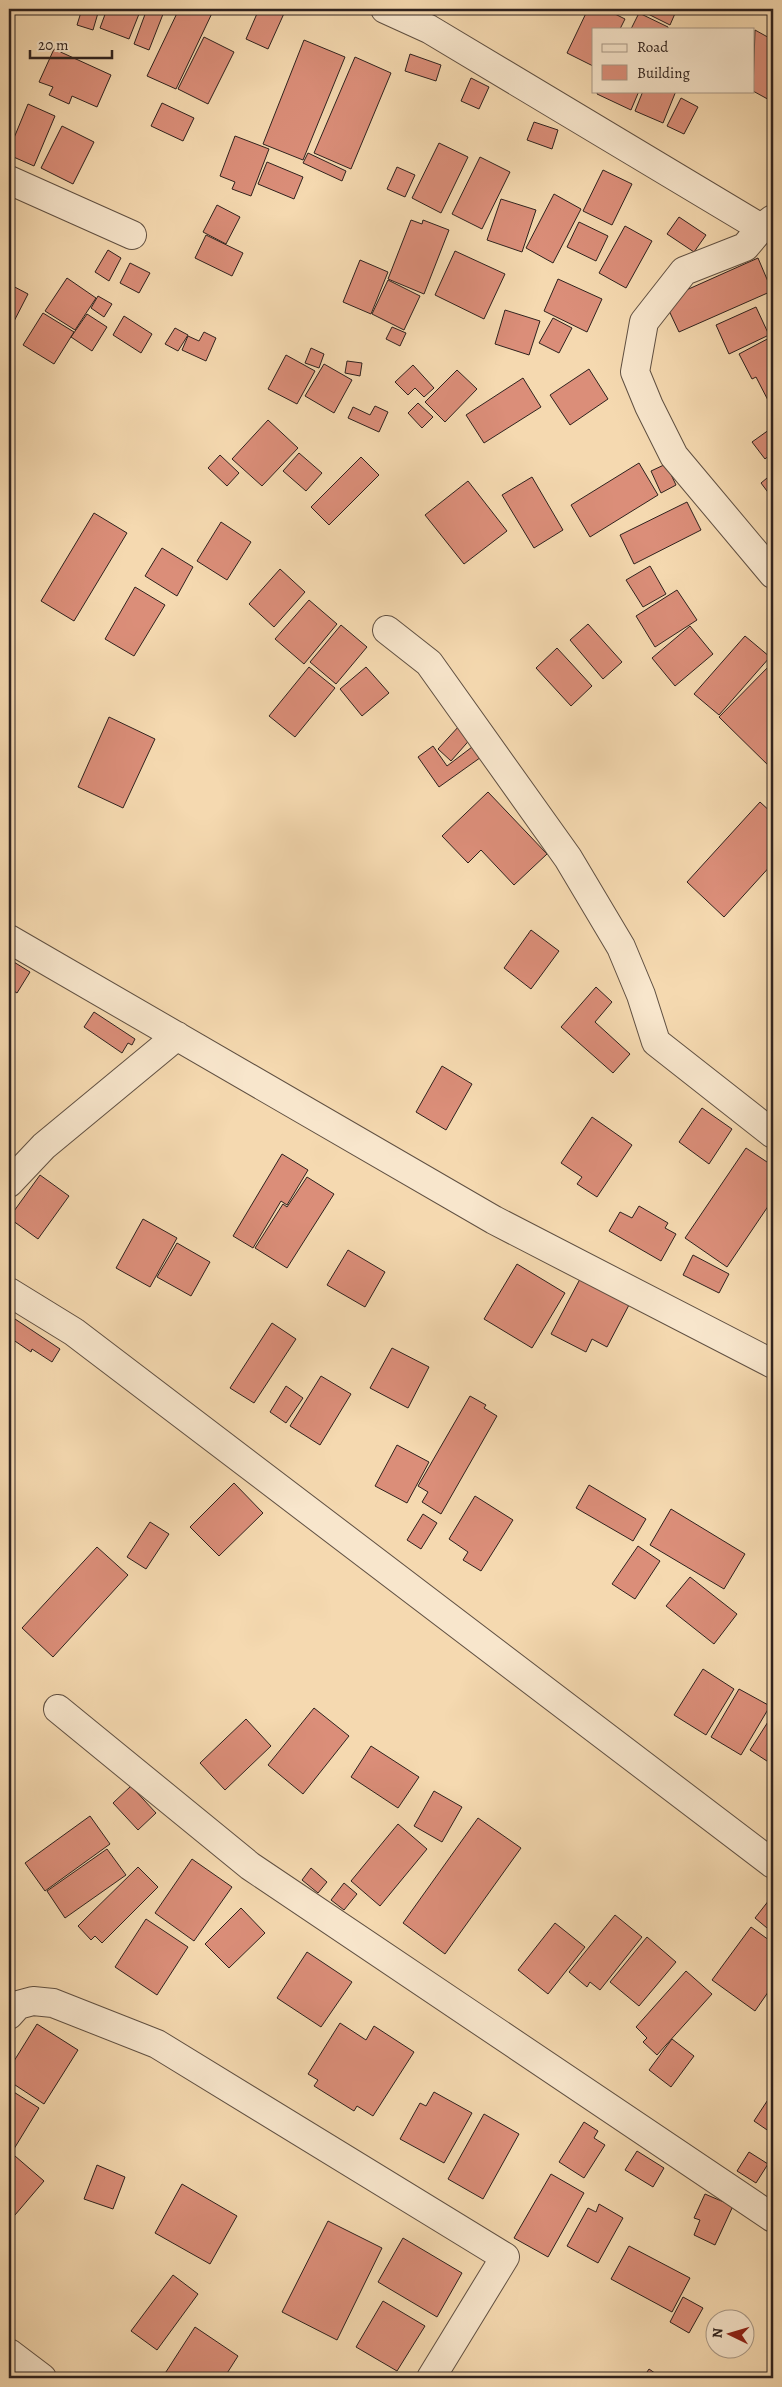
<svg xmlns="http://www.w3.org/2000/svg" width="782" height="2387" font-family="Alegreya,serif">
	<rect width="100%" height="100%" fill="#f5d9b0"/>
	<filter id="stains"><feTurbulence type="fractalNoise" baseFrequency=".004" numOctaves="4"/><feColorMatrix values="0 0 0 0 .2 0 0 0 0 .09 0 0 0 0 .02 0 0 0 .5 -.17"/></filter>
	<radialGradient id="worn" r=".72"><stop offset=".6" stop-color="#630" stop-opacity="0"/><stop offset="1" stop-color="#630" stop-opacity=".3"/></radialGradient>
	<path fill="#db8e79" stroke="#2f221e" d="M82,9L98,13L93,30L77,25Z
		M107,9H141L129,39L100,28Z
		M147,9H165L149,50L134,44Z
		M179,9H214L176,89L147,76Z
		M259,9H286L268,49L246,39Z
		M588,9H605L625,19L620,29H593V66L567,53Z
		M638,9H677L670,25Z
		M639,13L668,27V29H631Z
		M755,30L773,40V102L753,91Z
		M204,37L234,52L208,104L178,89Z
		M304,40L345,57L303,160L263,144Z
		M54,49L111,75L97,107L72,96L69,104L49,95L53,87L39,82Z
		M410,54L441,65L436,81L405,71Z
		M355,57L391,73L351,169L314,153Z
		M471,78L489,87L479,109L461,101Z
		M598,91H639L631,110L597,94Z
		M643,91H676L663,123L635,111Z
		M681,98L698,107L684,134L667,126Z
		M162,103L194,118L183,141L151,126Z
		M28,104L55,116L34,166L9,155V150Z
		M534,122L558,130L552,149L527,140Z
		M62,126L94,142L73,184L41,168Z
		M235,136L269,149L251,196L232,189L235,182L220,176Z
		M439,143L468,157L441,213L412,198Z
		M308,153L346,171L342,181L303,163Z
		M480,157L510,172L482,229L452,214Z
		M267,162L303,177L294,199L258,184Z
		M397,167L415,175L405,197L387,189Z
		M603,170L632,184L612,225L583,211Z
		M554,194L581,209L553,263L526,248Z
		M501,199L536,210L522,252L487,240Z
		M217,205L240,217L226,244L203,232Z
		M679,217L706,235L694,252L667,234Z
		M411,220L422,224L423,220L449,230L424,294L388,279Z
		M579,222L608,236L596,261L567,247Z
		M625,226L652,241L626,288L599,273Z
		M206,235L243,253L232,276L195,258Z
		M108,250L121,258L109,281L95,272Z
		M455,251L505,274L484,319L435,295Z
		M758,258L772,291L679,332L664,300Z
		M360,260L388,272L371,314L343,302Z
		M130,263L150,273L139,293L120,283Z
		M67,278L96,298L75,330L45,311Z
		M558,279L602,299L587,332L544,311Z
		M388,280L420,296L404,330L372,314Z
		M9,284L28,294L9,331Z
		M98,296L112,304L104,317L91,308Z
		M756,307L769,335L729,354L716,325Z
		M505,310L540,321L529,355L495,344Z
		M43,313L74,332L54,364L23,345Z
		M87,314L107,327L92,351L71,337Z
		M124,316L152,334L141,353L113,335Z
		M553,318L572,328L559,353L539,343Z
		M392,327L406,333L400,346L386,339Z
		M175,328L188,335L178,351L165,344Z
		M204,332L216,338L206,361L182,350L188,336L199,341Z
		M773,336V407L772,408L756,377L752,379L739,354Z
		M311,348L324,354L319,368L305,363Z
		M286,355L315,371L297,404L268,389Z
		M347,361L362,363L360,376L345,373Z
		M324,364L352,380L334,413L305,396Z
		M413,365L434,388L424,397L415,388L408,395L395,382Z
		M589,369L608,399L570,425L550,395Z
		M457,370L477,389L445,422L425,402Z
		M523,378L541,407L484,443L466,415Z
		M418,403L433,417L422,428L408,413Z
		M375,406L388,412L379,432L348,418L353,407L370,415Z
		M268,420L298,448L262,486L232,459Z
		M773,427V452L765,459L752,442Z
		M299,453L322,473L306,491L283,471Z
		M220,455L239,473L227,486L208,468Z
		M361,457L379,475L329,525L311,507Z
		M639,463L658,495L590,537L571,505Z
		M666,464L676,485L661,493L651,471Z
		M773,473V499L761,483Z
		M532,477L563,530L534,548L502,495Z
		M468,481L507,531L464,564L425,515Z
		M687,502L701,530L634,564L620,535Z
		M94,513L127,533L74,621L41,601Z
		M221,522L251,542L227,580L197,561Z
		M162,548L193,567L177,596L145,576Z
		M650,566L666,594L643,607L626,580Z
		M280,569L305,592L274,627L249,604Z
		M135,587L165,605L134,656L105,639Z
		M677,590L697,620L655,647L636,616Z
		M309,600L337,624L304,664L275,639Z
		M588,624L622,662L603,679L570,640Z
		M341,625L367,647L336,684L310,662Z
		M690,626L713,654L675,686L652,658Z
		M745,636L770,657L719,715L694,694Z
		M557,648L592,686L571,706L536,668Z
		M773,662V710L770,713L773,716V770L719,717Z
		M309,667L335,688L295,737L269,716Z
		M366,667L389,693L362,716L340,689Z
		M109,717L155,739L123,808L78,787Z
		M460,725L473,736L451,761L438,749Z
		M476,744L484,755L439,787L418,757L433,746L447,766Z
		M488,792L547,854L514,885L481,850L468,863L442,836Z
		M760,802L773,814V863L724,917L687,882Z
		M531,930L559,951L531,989L504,968Z
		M9,959L30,972L17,993L9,988Z
		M596,987L612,1002L595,1022L630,1054L613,1073L561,1027Z
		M94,1012L135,1039L132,1045L128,1043L122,1053L84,1027Z
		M442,1066L472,1084L446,1130L416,1112Z
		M702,1108L732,1129L709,1164L679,1142Z
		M592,1117L632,1145L597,1197L577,1184L582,1177L561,1163Z
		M746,1148L773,1166V1199L727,1267L685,1238Z
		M282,1154L308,1170L287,1205L281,1201L253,1248L233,1236Z
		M40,1175L69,1196L38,1239L9,1218Z
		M307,1177L334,1194L287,1268L255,1248L283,1204L287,1207Z
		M639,1206L668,1223L665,1228L676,1234L661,1261L609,1231L620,1212L632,1218Z
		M143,1219L177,1238L150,1287L116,1268Z
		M177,1243L210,1262L191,1296L157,1277Z
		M348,1250L385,1272L365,1307L327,1285Z
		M693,1255L729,1274L719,1293L683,1275Z
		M517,1264L565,1293L532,1348L484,1319Z
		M580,1279L629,1305L607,1347L592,1339L586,1352L551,1334Z
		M9,1315L60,1349L52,1362L32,1349L31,1352L9,1337Z
		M272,1323L296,1339L254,1403L230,1388Z
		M392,1348L429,1367L408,1408L370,1388Z
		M321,1376L351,1394L320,1445L290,1426Z
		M286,1386L303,1398L286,1423L270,1412Z
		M470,1396L486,1405L484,1408L497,1416L441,1514L422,1502L428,1492L418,1486Z
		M397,1445L429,1462L407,1503L375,1486Z
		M234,1483L263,1513L219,1556L190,1527Z
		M589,1485L646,1519L633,1541L576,1508Z
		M475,1496L513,1520L481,1571L463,1560L468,1552L449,1539Z
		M671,1509L745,1554L724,1589L650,1545Z
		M423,1514L437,1523L421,1549L407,1540Z
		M150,1522L169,1534L146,1569L127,1557Z
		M638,1546L660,1561L635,1599L612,1584Z
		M97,1547L128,1575L53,1657L22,1628Z
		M690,1577L737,1614L714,1644L666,1606Z
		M703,1669L734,1689L706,1735L674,1715Z
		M739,1689L770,1706L741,1755L711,1737Z
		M314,1708L349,1736L303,1794L268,1765Z
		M773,1714V1765L750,1750Z
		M246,1719L271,1746L225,1790L200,1763Z
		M371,1746L419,1777L398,1808L351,1777Z
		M131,1786L156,1813L138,1830L113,1803Z
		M434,1791L462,1807L442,1842L414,1826Z
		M90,1816L110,1844L45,1891L25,1863Z
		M478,1818L521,1848L445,1954L403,1923Z
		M398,1824L427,1849L380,1906L351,1881Z
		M107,1849L126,1875L65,1918L47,1891Z
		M192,1859L232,1887L194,1941L155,1913Z
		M138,1867L158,1887L102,1943L95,1936L91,1940L78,1926Z
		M311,1868L327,1882L318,1893L302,1880Z
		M344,1883L357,1894L344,1910L331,1900Z
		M773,1895V1933L755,1918Z
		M241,1908L265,1933L229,1968L205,1944Z
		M615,1915L642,1937L600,1990L590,1982L587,1987L569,1972Z
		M146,1919L188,1947L157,1995L115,1967Z
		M555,1923L585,1947L548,1994L518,1970Z
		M751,1927L773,1943L768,1950L773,1954V1985L755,2011L712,1980Z
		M647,1937L676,1962L639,2006L610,1982Z
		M307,1952L352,1982L321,2027L277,1998Z
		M686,1971L712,1994L657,2055L643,2042L647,2038L636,2027Z
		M340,2023L366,2040L374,2026L414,2052L373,2116L357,2106L354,2111L314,2086L318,2080L308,2074Z
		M37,2024L78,2050L44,2104L9,2081V2069Z
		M672,2039L694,2056L671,2087L649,2070Z
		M9,2089L39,2108L9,2157Z
		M434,2092L472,2113L444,2163L400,2139L420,2103L426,2106Z
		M773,2092V2134L754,2121Z
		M484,2114L519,2134L483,2199L448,2179Z
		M584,2122L598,2131L594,2138L605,2145L584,2178L559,2162Z
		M637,2151L664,2168L653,2187L625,2170Z
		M749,2152L768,2164L756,2183L737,2171Z
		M15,2156L44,2181L9,2222V2163Z
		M97,2165L125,2177L113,2209L84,2199Z
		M551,2174L584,2193L548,2257L514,2238Z
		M182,2184L237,2216L210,2264L155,2233Z
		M705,2194L733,2206L715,2245L694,2235L700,2220L694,2218Z
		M599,2204L623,2218L598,2263L567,2246L588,2208L596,2212Z
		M328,2221L382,2248L337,2340L282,2312Z
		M403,2238L462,2273L437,2317L378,2282Z
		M629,2246L690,2278L672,2312L611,2279Z
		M173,2275L198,2294L157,2350L131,2331Z
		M683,2297L703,2308L689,2333L670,2322Z
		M383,2301L425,2326L397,2371L356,2347Z
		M195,2327L238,2356L224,2378H162Z
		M649,2369L662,2378H643Z"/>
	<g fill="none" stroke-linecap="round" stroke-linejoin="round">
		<defs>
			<path id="street" d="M385,9L429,29L761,228
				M9,180L132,235
				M773,219L761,228L745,247L684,271L644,322L635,372L649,406L674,456L773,574
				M387,630L429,663L568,858L621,947L641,995L656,1042L773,1134
				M9,939L494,1220L773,1364
				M9,1183L44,1146L177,1036
				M9,1292L74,1332L773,1864
				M58,1709L250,1866L773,2218
				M9,2015L18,2005L33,2001L53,2003L157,2044L505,2257L431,2378
				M9,2353L42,2378"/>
		</defs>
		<use href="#street" stroke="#605042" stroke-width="30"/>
		<use href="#street" stroke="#f8e6cc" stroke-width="28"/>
	</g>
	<rect width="782" height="2387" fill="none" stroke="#f5d9b0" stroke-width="30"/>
	<rect x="10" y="10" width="762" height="2367" fill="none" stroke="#2f221e" stroke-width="2.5"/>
	<rect x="15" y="15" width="752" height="2357" fill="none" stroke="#2f221e"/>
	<rect x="592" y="28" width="162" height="65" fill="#f8e6cc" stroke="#a89886"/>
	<rect x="602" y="44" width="25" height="8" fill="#f8e6cc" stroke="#a89886"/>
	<text x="637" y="52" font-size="15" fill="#2f221e">Road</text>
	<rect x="602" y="65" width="25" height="15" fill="#db8e79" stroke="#a89886"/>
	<text x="637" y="78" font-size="15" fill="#2f221e">Building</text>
	<g transform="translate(730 2334) rotate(275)"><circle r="24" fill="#f8e6cc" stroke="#a89886"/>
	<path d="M0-4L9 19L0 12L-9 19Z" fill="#8f2418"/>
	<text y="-8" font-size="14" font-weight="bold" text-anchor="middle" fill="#2f221e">N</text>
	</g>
	<path d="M30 50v8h82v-8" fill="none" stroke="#2f221e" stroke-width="2.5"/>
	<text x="38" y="50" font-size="15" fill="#2f221e" stroke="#f8e6cc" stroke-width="4" paint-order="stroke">20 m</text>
	<rect width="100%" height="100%" filter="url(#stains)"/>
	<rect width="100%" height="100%" fill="url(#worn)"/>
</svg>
